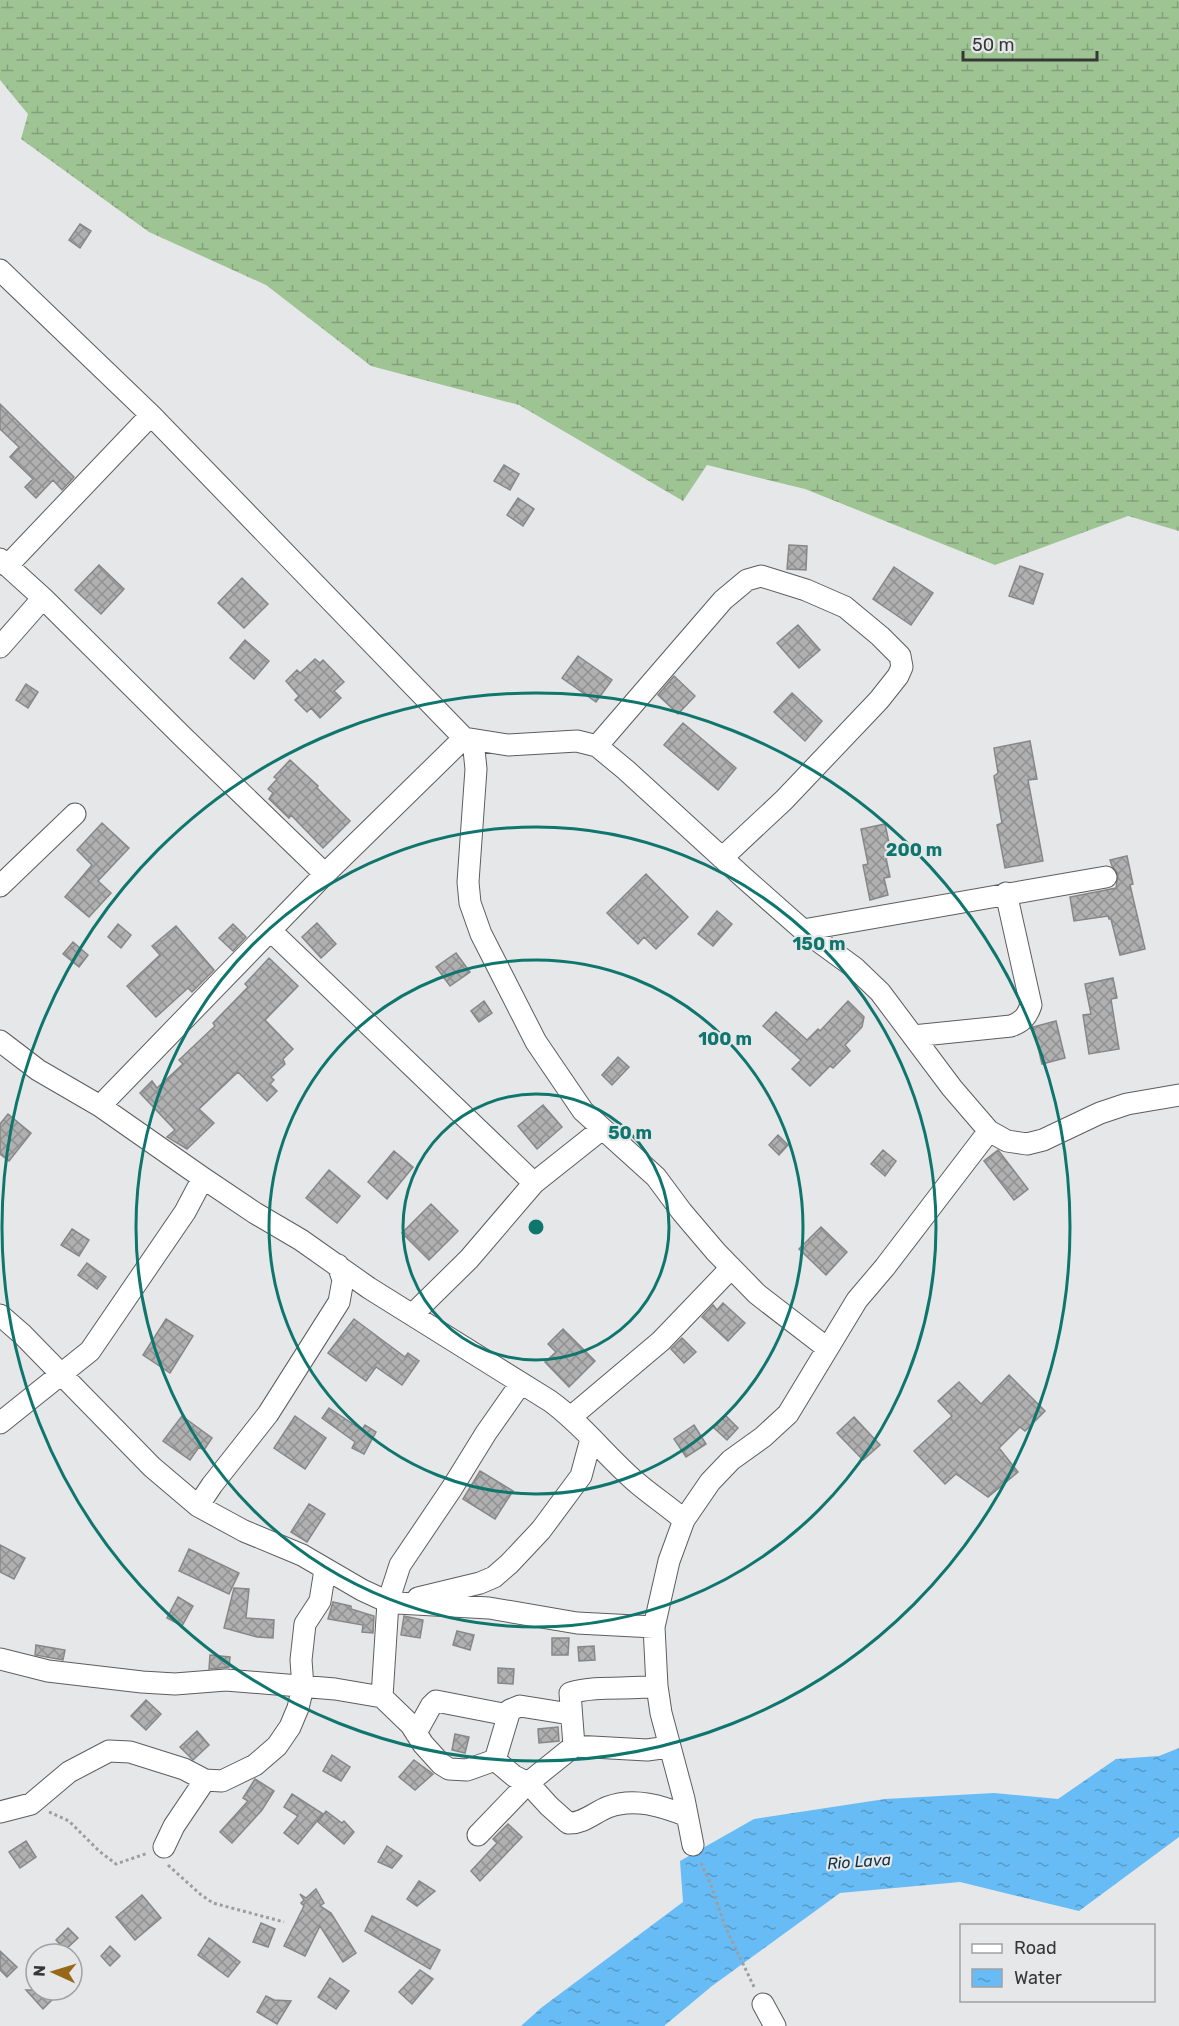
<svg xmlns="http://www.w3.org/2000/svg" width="1179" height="2026" font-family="Rubik,sans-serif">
	<defs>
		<pattern id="wetland-marsh" width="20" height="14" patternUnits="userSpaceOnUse" patternTransform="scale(1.5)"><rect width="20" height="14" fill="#9ec493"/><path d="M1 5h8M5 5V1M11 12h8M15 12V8" fill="none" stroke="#82a079"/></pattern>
		<pattern id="water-ripples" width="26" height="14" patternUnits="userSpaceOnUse" patternTransform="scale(1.5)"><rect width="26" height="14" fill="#67bcf5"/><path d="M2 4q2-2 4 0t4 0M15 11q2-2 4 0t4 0" fill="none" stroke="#569ac7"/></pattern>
		<pattern id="building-cross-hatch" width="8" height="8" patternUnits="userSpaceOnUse" patternTransform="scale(1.5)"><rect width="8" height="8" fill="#b1b0b1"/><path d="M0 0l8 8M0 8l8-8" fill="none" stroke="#919091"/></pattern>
	</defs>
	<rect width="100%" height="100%" fill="#e6e7e9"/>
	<path fill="url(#wetland-marsh)" d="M0,0H1179V531L1128,516L995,565L805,489L707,465L683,501L519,405L371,366L266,285L149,232L21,139L28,114L0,80Z"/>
	<path fill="url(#water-ripples)" d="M1179,1748V1837L1079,1911L960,1882L840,1893L712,1986L664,2026H521L541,2008L683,1902L680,1861L754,1819L885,1799L994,1793L1058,1799L1116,1759L1159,1756Z"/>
	<path fill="url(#building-cross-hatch)" stroke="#888788" stroke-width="1.5" d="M80,224L91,231L80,248L69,240Z
		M0,404L74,477L62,490L53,480L36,498L25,487L33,479L10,457L19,447L0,429Z
		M504,465L519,474L510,490L494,481Z
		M518,498L534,509L523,526L507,515Z
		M789,545L807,546L806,570L787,569Z
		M99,565L124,589L101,614L75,590Z
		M1020,566L1043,574L1033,604L1009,596Z
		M894,567L933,593L911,625L873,599Z
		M242,578L268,604L244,628L218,603Z
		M798,625L820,650L799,668L777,643Z
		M245,640L269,661L254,679L230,658Z
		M578,656L612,680L596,702L562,678Z
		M315,659L320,663L323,660L344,682L334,691L341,698L320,718L311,708L307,712L295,700L299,696L286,681L297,670L300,673Z
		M674,676L695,696L678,714L658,695Z
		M26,684L38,692L28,708L16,700Z
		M792,693L822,721L805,741L774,712Z
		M683,723L736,768L718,790L664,745Z
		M1030,741L1037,779L1028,780L1043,861L1005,868L997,825L1002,823L994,776L998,773L994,748Z
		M290,760L318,786L317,788L350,821L323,848L291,815L289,818L269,799L273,793L268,789L277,779L274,777Z
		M102,823L129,848L98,881L111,893L89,917L65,897L92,865L77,850Z
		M885,824L889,843L894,842L897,855L886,858L890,877L884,878L888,895L870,900L863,865L868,864L861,829Z
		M1127,856L1133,884L1130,885L1145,949L1120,955L1111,919H1109L1108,916L1074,921L1070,897L1116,888L1118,874L1112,866L1110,860Z
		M646,874L688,917L656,949L644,937L638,944L607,913Z
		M717,911L732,924L713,946L698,934Z
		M317,923L336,944L321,958L302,937Z
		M118,924L131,935L121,948L108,937Z
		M233,924L246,937L233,951L219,938Z
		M176,926L214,970L192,992L188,988L156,1017L127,986L160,955L152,946Z
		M73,942L88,955L79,967L63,954Z
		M456,953L470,972L450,986L436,967Z
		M269,958L298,986L265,1020L293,1049L283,1059L285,1064L271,1077L274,1080L270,1084L277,1091L267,1101L238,1072L199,1109L214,1123L187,1149L167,1137L175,1130L140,1093L152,1081L157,1088L183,1064L179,1060L215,1026L213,1023L248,987L245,984Z
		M1113,978L1117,998L1111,999L1119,1049L1089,1054L1083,1015L1091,1014L1085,984Z
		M484,1001L492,1013L479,1022L471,1011Z
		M848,1001L864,1017L862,1027L845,1045L850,1051L833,1068L830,1066L810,1086L792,1069L801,1060L763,1026L776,1012L807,1040L818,1029L820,1031Z
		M1056,1021L1065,1058L1042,1064L1033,1027Z
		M618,1057L629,1067L612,1085L602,1075Z
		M543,1105L562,1127L537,1149L518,1126Z
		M8,1114L31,1133L9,1161L0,1154V1124Z
		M778,1135L788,1145L779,1155L769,1145Z
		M883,1150L896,1161L885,1176L871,1164Z
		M998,1150L1028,1189L1014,1200L984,1161Z
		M394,1151L413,1167L387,1199L368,1182Z
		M329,1170L360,1196L337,1223L306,1198Z
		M431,1204L458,1231L429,1260L402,1233Z
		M821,1227L847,1252L826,1275L799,1249Z
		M72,1229L89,1240L79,1256L61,1245Z
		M87,1263L106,1277L97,1289L78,1275Z
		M723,1303L745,1323L728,1341L702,1317L713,1305L717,1310Z
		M166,1319L193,1336L170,1373L143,1355Z
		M354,1319L405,1357L408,1353L419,1361L402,1385L376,1367L366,1381L328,1353Z
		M563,1329L595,1361L569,1387L545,1362L556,1352L548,1344Z
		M682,1338L696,1352L684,1363L671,1349Z
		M1009,1375L1045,1411L1025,1431L1020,1427L999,1448L1018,1472L988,1497L956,1474L945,1484L914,1451L952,1416L938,1401L959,1382L981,1404Z
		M329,1408L362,1430L365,1425L376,1432L364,1454L352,1448L355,1442L322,1418Z
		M725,1415L738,1428L727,1440L713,1427Z
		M182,1416L212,1438L204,1450L199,1447L190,1460L163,1441Z
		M295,1416L326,1438L305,1469L274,1448Z
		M854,1417L880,1445L863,1460L837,1433Z
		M694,1425L706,1444L686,1457L674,1439Z
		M480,1471L513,1491L495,1519L463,1499Z
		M309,1504L325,1514L307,1542L291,1532Z
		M0,1545L25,1558L14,1579L0,1572Z
		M189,1549L239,1573L229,1594L179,1571Z
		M234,1588L249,1589L246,1618L274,1620L273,1638L257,1637L224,1628Z
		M178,1597L193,1606L182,1626L167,1618Z
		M333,1602L351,1606V1609L374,1616L373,1633L362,1632L363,1625L328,1619Z
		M404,1616L423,1620L420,1638L401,1635Z
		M457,1631L474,1635L470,1650L453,1645Z
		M552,1638H569L568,1655H552Z
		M36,1645L65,1650L63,1660L35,1655Z
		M594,1646L595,1660L579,1661L578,1647Z
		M210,1655L230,1657L229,1667L209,1669Z
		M498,1668L514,1669L513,1684L498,1683Z
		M146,1700L161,1714L146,1730L131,1716Z
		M558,1727L559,1741L539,1743L538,1729Z
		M197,1731L209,1745L193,1760L180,1747Z
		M455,1734L469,1737L465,1753L452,1750Z
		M332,1755L350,1767L341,1781L323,1771Z
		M414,1760L433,1774L415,1790L399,1777Z
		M255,1779L274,1791L262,1810L232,1843L220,1832L248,1801L243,1798Z
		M292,1794L323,1814L298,1844L284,1833L298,1816L284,1807Z
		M326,1811L342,1823L344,1821L354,1832L344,1844L318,1822Z
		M508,1824L522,1837L480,1881L471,1871L497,1843L493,1839Z
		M26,1841L36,1857L20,1868L9,1852Z
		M387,1846L402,1856L392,1868L378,1862Z
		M419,1881L435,1891L417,1906L407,1899Z
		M316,1889L324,1903L320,1906L331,1913L356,1953L343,1962L320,1926L305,1956L284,1946L304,1906L301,1903L304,1900L300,1894L306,1898Z
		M142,1895L161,1918L135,1940L116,1917Z
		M372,1916L440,1950L430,1969L365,1931Z
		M261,1923L275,1929L268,1947L253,1942Z
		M68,1928L78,1938L65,1950L56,1940Z
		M209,1938L240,1962L228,1977L198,1955Z
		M110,1946L120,1956L110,1966L101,1956Z
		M0,1951L17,1967L7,1977L0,1970Z
		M420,1970L433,1979L412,2004L399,1992Z
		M330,1978L349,1991L336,2009L318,1997Z
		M26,1990H49L55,1997L43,2009Z
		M266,1996L274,2000L291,2001L277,2024L257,2012Z"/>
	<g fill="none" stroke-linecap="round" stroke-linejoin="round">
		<defs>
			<path id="street" d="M0,270L151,415L464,738L508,745L577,741L597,746L626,770L743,877L803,930L855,968L880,992L952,1088L989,1131L1007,1141L1027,1144L1043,1140L1100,1113L1127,1104L1179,1095
				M0,559L43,598L183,737L325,874
				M7,566L151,415
				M0,647L43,598
				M473,740L476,769L468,882L470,903L481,934L536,1042L583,1111L656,1177L682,1212L716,1252L757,1294L827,1348
				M597,746L723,600L747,580L761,576L806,590L845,607L880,636L900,656L902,667L898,676L879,700L784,800L722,858
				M0,886L75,814
				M803,930L1106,877
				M271,931L534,1183
				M913,1036L1011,1026C1022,1022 1027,1017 1031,1005L1006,893
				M0,1041L38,1070L100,1106L203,1178L255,1213L301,1240L369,1288L550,1401C582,1424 606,1456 636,1482C651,1495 668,1506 684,1520
				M100,1106L325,874L464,738
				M413,1314L469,1259L534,1183L602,1129
				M0,1315L23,1335L152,1467L198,1506L244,1531L302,1555L362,1590L388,1602L397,1603L489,1608L577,1623L654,1627
				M572,1416L661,1341L731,1268
				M0,1423L90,1351L185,1212L203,1178
				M198,1506L212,1485L268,1414L339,1302L343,1280L338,1265
				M418,1598L480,1583L494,1577L509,1564L541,1530L581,1476L591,1439
				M0,1659L48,1671L142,1682L175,1684L226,1680L335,1689L382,1697L411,1725L423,1744L441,1764L449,1769L467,1770L495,1760L514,1776L528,1783L549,1806L568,1823C583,1824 595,1812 608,1807C634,1797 662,1806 687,1816
				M382,1697L388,1602L400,1565L452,1488L486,1433L521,1383
				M416,1733L431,1706L436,1701L508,1715
				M574,1746L570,1693C598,1685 628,1690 657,1686
				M495,1760L510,1710L520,1706L570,1714
				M0,1812L31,1804L69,1772L109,1751L130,1752L184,1769L205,1780L222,1781L255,1765L277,1746L290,1727L298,1708L303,1687L301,1660L305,1624L320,1601L325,1570
				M478,1835L528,1783L574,1746L647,1750L669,1747
				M693,1845L684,1799L661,1713L657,1686L654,1627L669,1561L684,1520L710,1482L731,1460L763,1437L788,1414L857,1300L885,1267L989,1131
				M164,1847L174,1826L205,1780
				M763,2004L775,2026"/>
		</defs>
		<use href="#street" stroke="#5d5d5f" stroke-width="23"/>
		<path stroke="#9e9ea0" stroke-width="3" stroke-dasharray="3 3" stroke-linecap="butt" d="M49,1812L69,1821L99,1851L116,1864L148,1853
			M701,1863L711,1885L725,1926L755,1989
			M168,1865L200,1894L213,1903L284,1922"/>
		<use href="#street" stroke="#fff" stroke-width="21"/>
	</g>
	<g fill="none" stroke="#0f766e" stroke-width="3">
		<circle cx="536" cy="1227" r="133"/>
		<circle cx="536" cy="1227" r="267"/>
		<circle cx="536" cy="1227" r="400"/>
		<circle cx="536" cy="1227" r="534"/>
	</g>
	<g text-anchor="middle" stroke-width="4.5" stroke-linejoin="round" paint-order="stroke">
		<g font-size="16" font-style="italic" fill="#0c3249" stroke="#e6e7e9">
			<text transform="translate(859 1861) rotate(-4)" y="6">Rio Lava</text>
		</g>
	</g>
	<circle cx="536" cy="1227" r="9" fill="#0f766e" stroke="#e6e7e9" stroke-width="3"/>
	<g font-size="18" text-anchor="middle" font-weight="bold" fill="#0f766e" stroke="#e6e7e9" stroke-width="4.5" stroke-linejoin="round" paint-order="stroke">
		<text x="914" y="856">200 m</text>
		<text x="819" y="950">150 m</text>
		<text x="725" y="1045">100 m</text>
		<text x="630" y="1139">50 m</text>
	</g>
	<rect x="960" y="1924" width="195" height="78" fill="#e6e7e9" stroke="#a0a1a2" stroke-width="1.5"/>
	<rect x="972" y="1944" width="30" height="9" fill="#ffffff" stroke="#a0a1a2" stroke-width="1.5"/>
	<text x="1014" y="1954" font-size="18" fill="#373738">Road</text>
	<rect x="972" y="1969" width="30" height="18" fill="url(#water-ripples)" stroke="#a0a1a2" stroke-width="1.5"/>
	<text x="1014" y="1984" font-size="18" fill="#373738">Water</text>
	<g transform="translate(54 1972) rotate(274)"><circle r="28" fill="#e6e7e9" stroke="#a0a1a2" stroke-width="1.5"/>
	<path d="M0-4.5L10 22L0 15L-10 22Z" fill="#966817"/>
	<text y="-9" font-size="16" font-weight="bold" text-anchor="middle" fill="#373738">N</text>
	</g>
	<path d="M963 51v9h134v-9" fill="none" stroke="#373738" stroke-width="3"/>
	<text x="972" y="51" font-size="18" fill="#373738" stroke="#e6e7e9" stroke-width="4.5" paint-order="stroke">50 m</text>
</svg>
